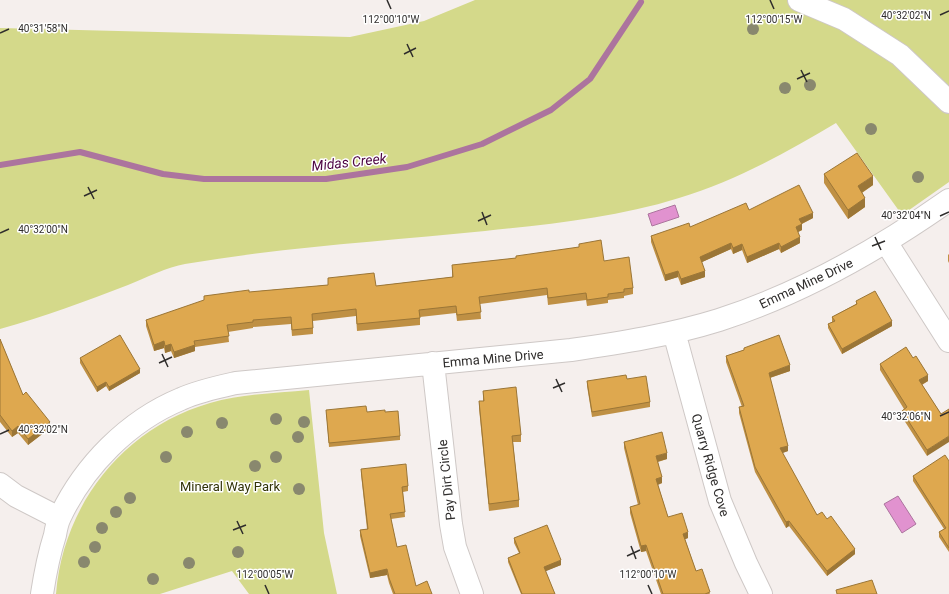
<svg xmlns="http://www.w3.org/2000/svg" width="949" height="594" font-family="Roboto,sans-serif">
	<rect width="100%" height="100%" fill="#f5efed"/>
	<path fill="#d4d98a" d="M475,0H949V182L902,215L836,123C786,153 735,181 679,198C615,218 551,224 485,231C385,241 285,247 185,264C168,267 145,278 128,285C86,301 44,317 0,329V28L350,37L424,21Z
		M309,390L324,533L337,594H249L232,571L160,594H56C63,505 123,428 210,403C242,394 276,393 309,390Z"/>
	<path fill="#e192cf" stroke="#ac749e" d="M675,205L679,217L652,226L648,214Z
		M898,496L916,524L902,533L884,504Z"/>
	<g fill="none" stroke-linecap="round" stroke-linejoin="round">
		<path stroke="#ac749e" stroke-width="6" d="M0,165L80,152L163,174L204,179H326L407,167L482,144L551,110L590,79L641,2"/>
		<defs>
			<path id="minor" d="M799,0L844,19L900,55L949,102
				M886,242L949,341
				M674,332L720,501L746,563L761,594
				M433,363L451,524L455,547L472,594
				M0,484L16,496L59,518
				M42,594C45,574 49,554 55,535C56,529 57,523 60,517C84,466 128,421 181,399C199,391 218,387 236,383L571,350C620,343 671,335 719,320C803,293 878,250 949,200"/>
		</defs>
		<use href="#minor" stroke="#cec8c6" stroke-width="24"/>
		<use href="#minor" stroke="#fff" stroke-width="22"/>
	</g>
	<g fill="#89886e">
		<circle cx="753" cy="29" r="6"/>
		<circle cx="810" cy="85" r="6"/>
		<circle cx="785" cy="88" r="6"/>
		<circle cx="871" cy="129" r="6"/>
		<circle cx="918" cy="177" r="6"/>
		<circle cx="276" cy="419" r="6"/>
		<circle cx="304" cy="422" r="6"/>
		<circle cx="222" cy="423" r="6"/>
		<circle cx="187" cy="432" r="6"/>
		<circle cx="298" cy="437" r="6"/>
		<circle cx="166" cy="457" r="6"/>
		<circle cx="276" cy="457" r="6"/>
		<circle cx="255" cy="466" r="6"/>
		<circle cx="299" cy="489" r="6"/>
		<circle cx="130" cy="498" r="6"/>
		<circle cx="116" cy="512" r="6"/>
		<circle cx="102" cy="528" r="6"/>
		<circle cx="95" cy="547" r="6"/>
		<circle cx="238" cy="552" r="6"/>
		<circle cx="84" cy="562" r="6"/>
		<circle cx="189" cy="563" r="6"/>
		<circle cx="153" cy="579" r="6"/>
	</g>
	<path fill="#bf9044" d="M824,174L873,185L862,193L865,207L848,219L824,183Z
		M749,210L813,218L802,224V230L798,232L800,243L781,253L779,249L747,263L742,250L733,254L731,249L702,262L705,277L681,285L678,277L665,281L651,242V236L690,227Z
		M579,244L604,261L633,288V294L624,296V298L608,300V303L587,306L586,300L548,305L547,295L480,304L481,319L457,321L456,313L420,317V325L357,331L356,316L313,321V334L292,336L291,324L253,327V328L228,332L229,342L195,347V351L174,358L171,351L165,353L164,348L154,351L146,326V320L204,301V296L328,285V278L376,286L452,277V265L516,258L579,247Z
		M949,254V263L948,261V255Z
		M856,301L892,326L842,354L828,328V324L832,322V317L856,304Z
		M0,339L23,395L50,428L28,445L18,433L12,437L0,422Z
		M744,348L790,371L770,378L788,451L782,453L817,515L855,554L827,576L789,526L786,528L755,472L739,413V407H742L726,362V356L744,350Z
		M80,358L140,373L109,391L106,386L97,392L80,363Z
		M880,364L928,381L922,385L941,414L927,456L902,417V411L904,409L880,370Z
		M627,379L650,402V407L592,417L587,386V381Z
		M483,391L521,435V442H513L519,500V507L489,511L479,408V401H483Z
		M326,410L367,412H385L400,436V440L329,447Z
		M624,442L667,459L658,462L662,483L658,485L668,517L688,538L685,539L696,571L710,594H661L646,551L641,552L630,513V507L638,505L624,448Z
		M949,461V552L939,537V532L944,529L913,481V476Z
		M361,469L408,486V491L403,492L405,517L391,519L397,547L416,586L432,594H393L389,583L387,575L370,578L360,536V530L367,529L361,474Z
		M514,538L561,565L545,571L555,594H521L508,562V558L519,553L514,543Z"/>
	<path fill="#9b7637" d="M873,176V185L858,195V186Z
		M865,198V207L848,219V210Z
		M813,213V218L799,225V219Z
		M802,224V230L796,233V227Z
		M800,237V243L781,253V247Z
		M731,243V249L700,263V257Z
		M779,243V249L747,263V257Z
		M742,244V250L733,254V248Z
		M678,271V277L665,281V275Z
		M705,271V277L681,285V279Z
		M892,321V326L842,354V349Z
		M164,341V348L154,351V345Z
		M171,344V351L165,353V346Z
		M195,345V351L174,358V352Z
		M790,365V371L769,378V373Z
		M140,369V373L109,391V387Z
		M928,375V381L919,386V380Z
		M106,382V386L97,392V387Z
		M50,422V428L28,445V439Z
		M18,426V433L12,437V431Z
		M949,436V442L927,456V450Z
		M788,446V451L780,454V448Z
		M667,453V459L656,462V456Z
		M662,477V483L656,485V479Z
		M789,521V526L786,528V522Z
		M688,532V538L683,540V534Z
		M646,545V551L641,552V546Z
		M855,549V554L827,576V571Z
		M561,560V565L544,572V567Z
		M387,569V575L370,578V573Z"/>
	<path fill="#dea84f" stroke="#9b7637" d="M857,153L873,176L858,186L865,198L848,210L824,174Z
		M799,185L813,213L799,219L802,224L796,227L800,237L781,247L779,243L747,257L742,244L733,248L731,243L700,257L705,271L681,279L678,271L665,275L651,236L689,223L690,227L746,203L749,210Z
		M601,240L604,261L629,257L633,288L624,289V292L608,294V297L587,300L586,293L548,298L547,288L479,297L481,312L457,315L456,306L419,310L420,318L357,324L356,309L312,314L313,328L292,330L291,317L253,320V322L227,325L229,336L194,341L195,345L174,352L171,344L165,346L164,341L154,345L146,320L204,300V296L249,290V292L328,285V278L374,273L376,286L453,277L452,265L516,258V256L579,247V244Z
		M875,291L892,321L842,349L828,324L835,321L832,317L857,304L856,301Z
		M120,335L140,369L109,387L106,382L97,387L80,358Z
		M779,335L790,365L769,373L788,446L780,448L817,515L822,512L827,519L831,516L855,549L827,571L789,521L786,522L755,467L739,407L744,406L726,356L744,350V348Z
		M0,339L23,395L26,392L50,422L28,439L18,426L12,431L0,415Z
		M906,347L913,358L916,356L928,375L919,380L941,414L949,409V436L927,450L902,411L907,407L880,364Z
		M626,375L627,379L646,376L650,402L592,412L587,381Z
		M516,387L521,435L512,436L519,500L489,504L479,401H484L483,391Z
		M366,406L367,412L385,410V412L398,411L400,436L329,443L326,410Z
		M662,432L667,453L656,456L662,477L656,479L668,517L682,513L688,532L683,534L696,571L702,569L710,592L705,594H663L646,545L641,546L630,507L640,504L624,442Z
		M945,455L949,461V548L939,532L946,528L913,476Z
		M406,464L408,486L402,487L405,512L390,514L397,547L406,545L416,586L427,581L432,594H395L389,578L387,569L370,573L360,530L368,529L361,469Z
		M547,525L561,560L544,567L555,594H522L508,558L520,553L514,538Z
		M872,580L877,594H837L836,590Z"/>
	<path fill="none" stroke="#2f2d2c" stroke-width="1.5" d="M387,0L391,9M770,0L774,9M940,15L949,11M0,33L9,29M407,44L413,57M404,54L416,48M801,70L807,82M797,79L810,73M88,187L94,199M84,196L97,190M482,212L487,225M940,216L949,212M478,221L491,215M0,233L9,229M875,237L881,250M872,246L885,241M162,354L168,367M159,363L172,357M556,379L562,392M553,388L565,383M940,416L949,412M0,434L9,430M237,521L243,534M233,530L246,525M631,546L636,559M627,556L640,550M265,585L269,594M648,585L652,594"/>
	<g text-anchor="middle" stroke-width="3" stroke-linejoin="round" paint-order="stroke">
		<g font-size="13" fill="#2f2d2c" stroke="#fff">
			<text transform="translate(806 283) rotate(-25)" y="5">Emma Mine Drive</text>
			<text transform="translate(493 358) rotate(-5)" y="5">Emma Mine Drive</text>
			<text transform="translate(711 465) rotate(74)" y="5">Quarry Ridge Cove</text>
			<text transform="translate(446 480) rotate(-96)" y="5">Pay Dirt Circle</text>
		</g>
		<g font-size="13" fill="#313307" stroke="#fff">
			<text x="230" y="491">Mineral Way Park</text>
		</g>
		<g font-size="14" font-style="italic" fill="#4f0744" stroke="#fff">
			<text transform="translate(349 162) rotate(-6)" y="5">Midas Creek</text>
		</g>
	</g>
	<g font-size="10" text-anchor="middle" fill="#2f2d2c" stroke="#fff" stroke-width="3" stroke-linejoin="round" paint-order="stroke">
		<text x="906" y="19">40°32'02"N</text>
		<text x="391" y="23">112°00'10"W</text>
		<text x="774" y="23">112°00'15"W</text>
		<text x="43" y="32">40°31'58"N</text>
		<text x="906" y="219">40°32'04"N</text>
		<text x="43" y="233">40°32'00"N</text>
		<text x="906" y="420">40°32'06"N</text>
		<text x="43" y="433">40°32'02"N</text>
		<text x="265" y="578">112°00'05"W</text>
		<text x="648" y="578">112°00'10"W</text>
	</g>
</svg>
